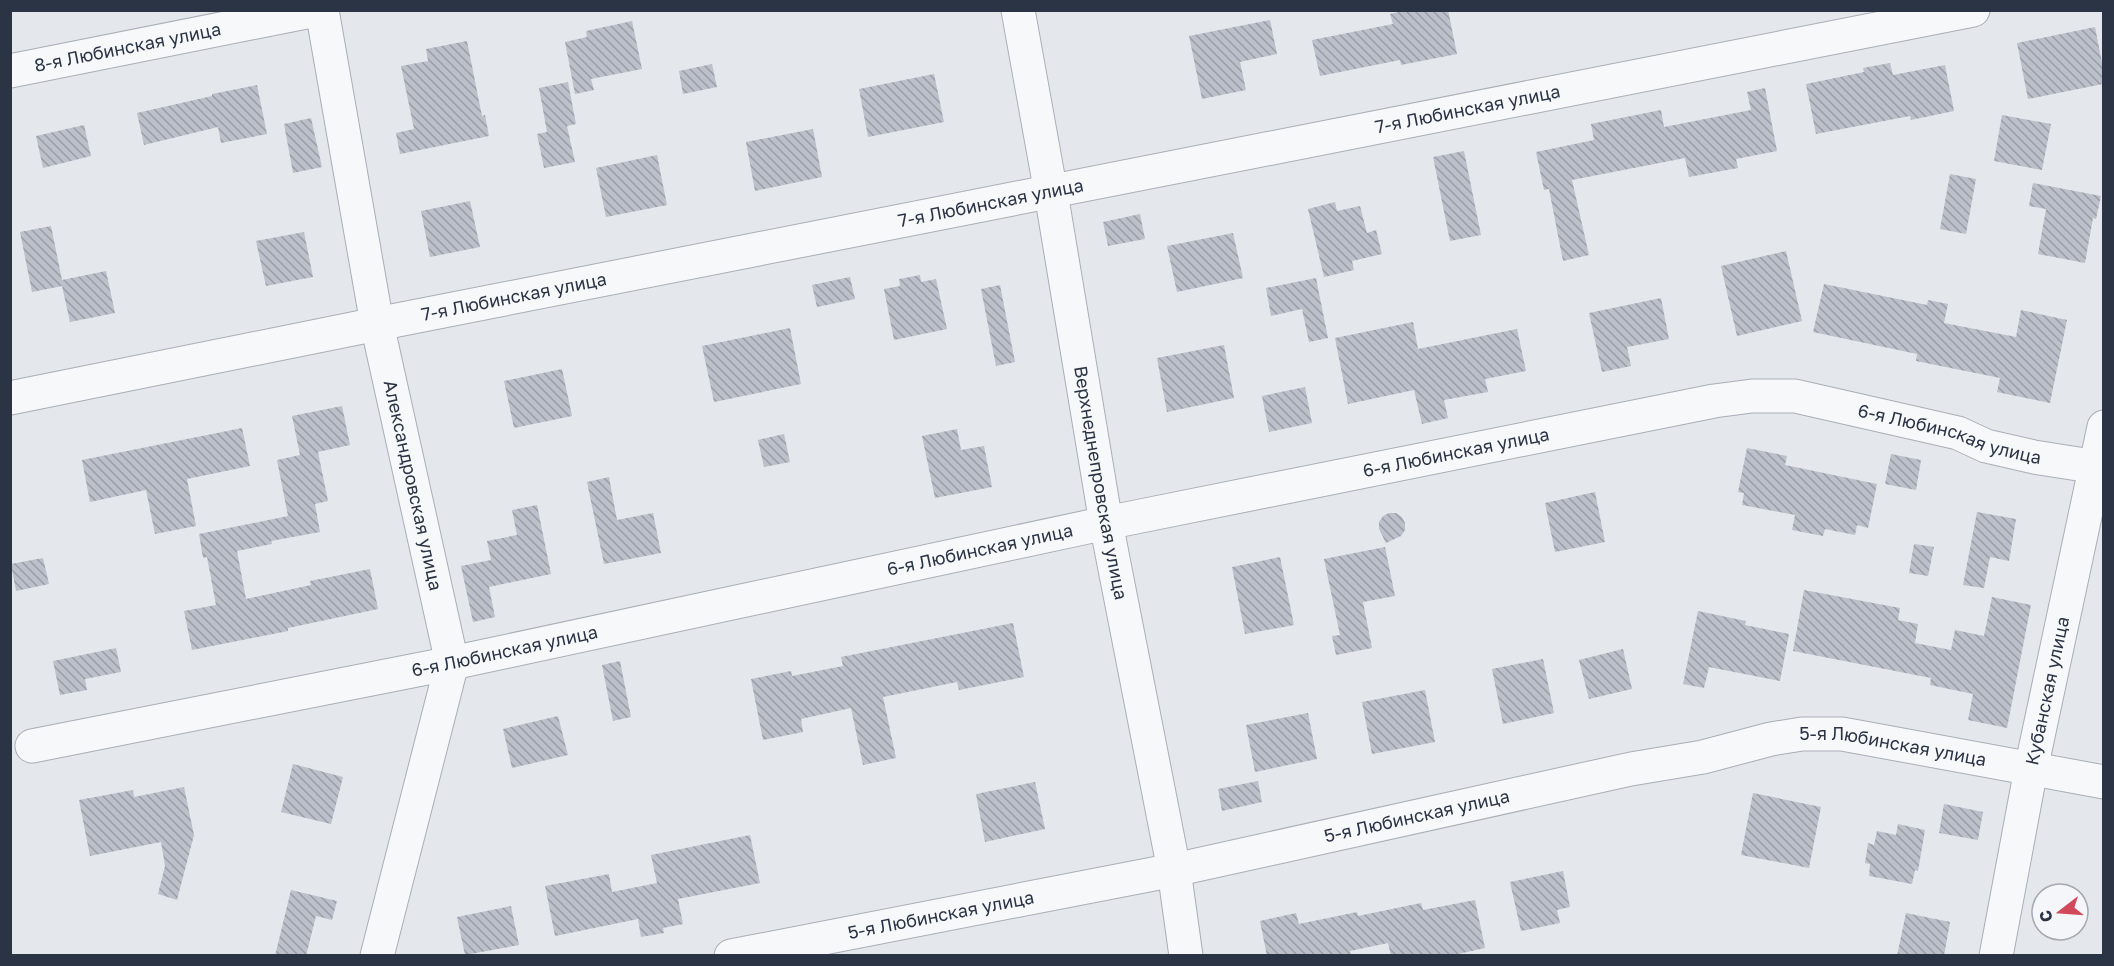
<svg xmlns="http://www.w3.org/2000/svg" width="2114" height="966" font-family="'Golos Text',sans-serif">
	<defs>
		<pattern id="building-back-hatch" width="6" height="6" patternUnits="userSpaceOnUse" patternTransform="scale(1.5)"><rect width="6" height="6" fill="#bbc0ca"/><path d="M-1 5l2 2M0 0l6 6M5-1l2 2" fill="none" stroke="#989da6"/></pattern>
	</defs>
	<rect width="100%" height="100%" fill="#e4e7ec"/>
	<path fill="url(#building-back-hatch)" d="M1407,10H1448L1457,54L1401,65L1400,60L1320,76L1312,40L1393,24L1390,14Z
		M1270,20L1277,54L1240,62L1246,90L1202,99L1189,36Z
		M632,21L642,69L591,79L594,90L575,94L565,42L587,37L586,31Z
		M2095,27L2103,68V84L2028,99L2017,43Z
		M467,41L482,116L485,115L489,136L400,154L396,133L414,129L401,66L428,61L426,49Z
		M1890,63L1893,75L1945,65L1954,111L1911,120L1910,116L1816,134L1806,84L1864,72L1863,68Z
		M712,64L717,87L683,94L679,71Z
		M934,74L944,122L868,137L859,89Z
		M568,82L576,124L567,126L575,162L544,168L537,134L547,132L539,88Z
		M257,85L267,134L221,143L218,127L144,145L137,113L212,96V94Z
		M1765,88L1777,151L1736,159L1738,168L1689,177L1685,158L1572,180L1589,255L1563,261L1549,189L1544,190L1536,152L1594,140L1591,124L1661,110L1664,127L1751,110L1747,92Z
		M2002,115L2051,124L2042,170L1994,161Z
		M311,118L322,167L293,173L284,124Z
		M84,125L91,156L43,168L36,136Z
		M813,129L822,177L755,191L746,142Z
		M1464,151L1481,235L1450,241L1433,157Z
		M657,155L667,205L606,217L596,168Z
		M1950,174L1976,179L1966,234L1940,229Z
		M2033,183L2101,196L2096,219L2093,218L2085,263L2038,254L2046,209L2029,206Z
		M470,201L480,247L430,257L421,211Z
		M1335,202L1337,211L1360,206L1367,233L1376,230L1382,254L1352,261L1354,270L1324,277L1308,209Z
		M1140,214L1145,239L1108,246L1103,222Z
		M51,226L62,280L106,271L115,313L70,322L62,286L32,292L20,232Z
		M304,232L313,277L266,286L256,241Z
		M1233,233L1243,278L1177,292L1167,246Z
		M1786,251L1802,321L1737,336L1721,266Z
		M920,275L921,282L936,279L947,329L894,340L884,289L900,286L899,279Z
		M850,277L855,299L817,307L812,285Z
		M1316,278L1328,338L1309,342L1302,309L1271,316L1266,288Z
		M1824,284L1927,305L1928,300L1948,304L1944,323L2016,337L2021,310L2067,320L2050,403L1997,392L2000,378L1916,361L1917,354L1813,332Z
		M1000,285L1015,362L996,366L981,289Z
		M1661,298L1669,339L1627,347L1631,366L1602,372L1589,313Z
		M1413,322L1418,349L1517,329L1526,371L1485,379L1488,392L1444,400L1448,418L1422,424L1414,390L1348,404L1335,338Z
		M790,328L801,384L714,402L702,346Z
		M1224,345L1234,398L1167,412L1157,358Z
		M562,369L572,416L514,428L504,381Z
		M1305,387L1312,423L1269,432L1262,396Z
		M342,406L350,445L318,452L328,501L315,504L320,532L271,541L272,544L237,551L246,599L311,585L310,581L370,569L378,609L288,628V631L192,650L184,611L216,605L207,557L203,558L199,534L288,516L277,460L300,455L292,416Z
		M242,428L250,466L187,479L196,526L155,534L146,490L90,502L82,460Z
		M957,429L961,450L984,446L992,487L935,498L922,436Z
		M784,434L790,462L764,467L758,440Z
		M1747,448L1787,456L1785,465L1877,484L1868,528L1857,525L1855,535L1825,529L1823,536L1792,530L1795,515L1742,505L1744,493L1738,492Z
		M1891,454L1921,460L1916,490L1885,484Z
		M609,477L617,520L653,513L661,553L604,564L587,482Z
		M1595,492L1605,542L1555,552L1545,503Z
		M537,505L551,574L489,587L495,617L473,622L461,566L491,560L487,541L517,535L512,510Z
		M1977,512L2016,519L2009,561L1990,557L1984,588L1963,585Z
		M1389,513H1396L1402,517L1405,523V530L1401,536L1386,543L1379,529V522L1383,516Z
		M1914,544L1934,547L1928,576L1909,573Z
		M1385,547L1395,596L1363,602L1372,648L1336,655L1332,636L1340,635L1324,559Z
		M1280,557L1294,625L1245,634L1232,567Z
		M43,558L49,584L16,591L11,564Z
		M1804,590L1900,608L1898,620L1918,624L1915,643L1951,650L1955,630L1984,636L1992,597L2031,605L2007,728L1968,720L1973,694L1930,685L1931,678L1793,651Z
		M1698,611L1746,621L1745,625L1789,634L1780,681L1709,667L1704,688L1683,684Z
		M1013,623L1024,677L959,690L957,682L883,697L896,758L863,765L851,708L801,719L803,732L763,740L751,679L791,671L792,676L843,666L841,657Z
		M116,648L121,672L85,679L87,690L60,695L53,661Z
		M1623,649L1632,689L1589,699L1579,660Z
		M1543,659L1554,713L1503,724L1492,669Z
		M620,661L631,717L613,721L602,665Z
		M1425,690L1435,742L1372,754L1362,702Z
		M1308,713L1317,759L1255,772L1246,725Z
		M558,716L568,755L512,768L503,729Z
		M293,764L343,777L331,824L281,812Z
		M1258,781L1262,802L1222,811L1218,789Z
		M1035,782L1045,829L985,842L976,794Z
		M184,787L194,835L177,900L158,894L165,866L161,842L90,856L79,800L133,790L134,797Z
		M1753,793L1821,807L1809,868L1741,855Z
		M1944,804L1983,812L1978,840L1939,833Z
		M1898,824L1925,830L1918,871L1915,870L1912,884L1869,876L1870,864L1865,863L1868,843L1874,845L1877,831L1896,835Z
		M750,835L760,883L678,899L683,924L663,928L664,933L641,937L638,919L555,936L545,886L609,874L612,892L657,883L651,855Z
		M1563,871L1570,907L1557,910L1560,923L1521,931L1510,882Z
		M291,890L337,901L332,920L316,916L306,956H275Z
		M1475,900L1485,948L1449,956H1391L1388,943L1350,951L1351,956H1267L1260,921L1296,913L1299,924L1357,912L1358,916L1421,903L1423,910Z
		M511,906L519,945L465,955L457,917Z
		M1906,913L1950,922L1944,956H1897Z"/>
	<g fill="none" stroke-linecap="round" stroke-linejoin="round">
		<defs>
			<g id="minor">
				<path id="s1" d="M322,10L377,324L452,663L377,956"/>
				<path id="s2" d="M1018,10L1051,193L1106,523L1174,870L1186,956"/>
				<path id="s3" d="M10,71L316,10"/>
				<path id="s4" d="M10,398L377,324L1973,10"/>
				<path id="s5" d="M32,746L452,663L1106,523L1714,401L1752,396H1795L1958,433L1986,446L2034,457L2104,468"/>
				<path id="s6" d="M731,956L1174,870L1631,769L1703,757L1771,739L1802,734H1842L2104,782"/>
				<path id="s7" d="M1996,956L2031,769L2104,427"/>
			</g>
		</defs>
		<use href="#minor" stroke="#a9aeb7" stroke-width="35"/>
		<use href="#minor" stroke="#f7f8fa" stroke-width="33"/>
	</g>
	<g text-anchor="middle" stroke-width="4.5" stroke-linejoin="round" paint-order="stroke">
		<g font-size="18" fill="#2b3445" stroke="#f4f6f9">
			<text dy="6" stroke="none"><textPath href="#s3" startOffset="120">8-я Любинская улица</textPath></text>
			<text dy="6" stroke="none"><textPath href="#s4" startOffset="1486">7-я Любинская улица</textPath></text>
			<text dy="6" stroke="none"><textPath href="#s4" startOffset="1000">7-я Любинская улица</textPath></text>
			<text dy="6" stroke="none"><textPath href="#s4" startOffset="514">7-я Любинская улица</textPath></text>
			<text dy="6" stroke="none"><textPath href="#s5" startOffset="1958">6-я Любинская улица</textPath></text>
			<text dy="6" stroke="none"><textPath href="#s5" startOffset="1454">6-я Любинская улица</textPath></text>
			<text dy="6" stroke="none"><textPath href="#s2" startOffset="480">Верхнеднепровская улица</textPath></text>
			<text dy="6" stroke="none"><textPath href="#s1" startOffset="484">Александровская улица</textPath></text>
			<text dy="6" stroke="none"><textPath href="#s5" startOffset="968">6-я Любинская улица</textPath></text>
			<text dy="6" stroke="none"><textPath href="#s5" startOffset="482">6-я Любинская улица</textPath></text>
			<text dy="6" stroke="none"><textPath href="#s7" startOffset="270">Кубанская улица</textPath></text>
			<text dy="6" stroke="none"><textPath href="#s6" startOffset="1186">5-я Любинская улица</textPath></text>
			<text dy="6" stroke="none"><textPath href="#s6" startOffset="700">5-я Любинская улица</textPath></text>
			<text dy="6" stroke="none"><textPath href="#s6" startOffset="214">5-я Любинская улица</textPath></text>
		</g>
	</g>
	<rect width="2114" height="966" fill="none" stroke="#2b3445" stroke-width="24"/>
	<g transform="translate(2060 912) rotate(253)"><circle r="28" fill="#f4f6f9" stroke="#a4a8b1" stroke-width="1.5"/>
	<path d="M0-4.5L10 22L0 15L-10 22Z" fill="#d1495b"/>
	<text y="-9" font-size="16" font-weight="bold" text-anchor="middle" fill="#2b3445">С</text>
	</g>
</svg>
